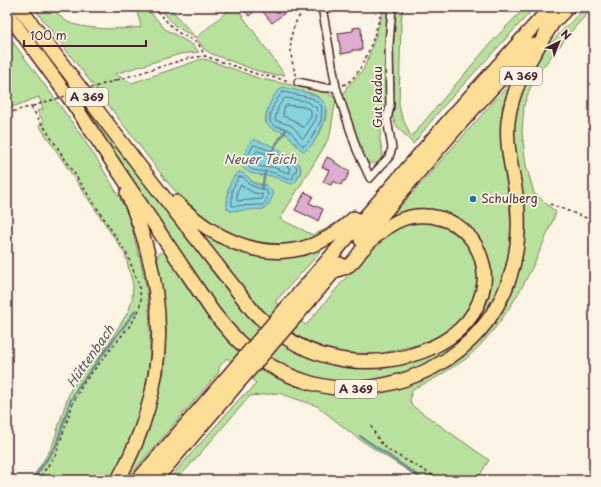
<svg xmlns="http://www.w3.org/2000/svg" width="601" height="487" font-family="'Playpen Sans',sans-serif">
	<rect width="100%" height="100%" fill="#fcf5e5"/>
	<filter id="ink" filterUnits="userSpaceOnUse"><feTurbulence type="fractalNoise" baseFrequency=".025" numOctaves="2"/><feDisplacementMap in="SourceGraphic" scale="8" xChannelSelector="R" yChannelSelector="G"/><feConvolveMatrix kernelMatrix="1 2 1 2 8 2 1 2 1" color-interpolation-filters="sRGB"/></filter>
	<g filter="url(#ink)">
		<path fill="#b8e19d" stroke="#818064" fill-rule="evenodd" d="M33,7H53C56,12 61,18 66,21C81,30 123,30 141,27L136,7H146L165,29L193,45L199,52L180,54L115,74L132,83L202,59L208,60L261,79L327,92L336,99L330,135L324,147L280,219L313,235C329,228 342,220 355,208C348,217 341,226 331,232C327,234 322,235 317,237C279,251 241,242 207,220C192,210 180,196 168,183ZM287,89C296,92 306,91 315,95C339,107 319,136 308,149L296,145L289,136L266,123C264,106 275,99 287,89ZM274,147L299,164C304,170 298,180 292,184L270,175L260,176ZM245,174C251,182 256,184 266,185L264,209L227,205L228,189L235,175Z
			M159,7H169L196,38L232,7H236L285,75H272L255,70L212,54L204,49L196,38L175,26Z
			M385,7H389C384,40 388,70 386,102C385,114 382,125 380,136C379,147 387,151 379,162C369,166 365,161 360,153L343,96L347,86L353,81L363,70L368,59Z
			M396,7H403L401,22L399,104L401,114L411,137L490,44L525,7H535L441,109L413,144L395,124L393,116L394,86L393,50Z
			M585,7H594L574,28L534,78L524,105L522,132L526,165L534,193L556,212C536,264 511,318 468,357C464,361 458,364 453,367C440,376 427,383 413,389C410,395 410,399 411,405L489,460L477,480H422L356,437L317,406L279,393L250,396L177,480H168L243,395L249,392L256,383L227,358L219,367V372L128,478L146,435L164,372L166,329L157,255L164,251L193,296L216,325L235,348L250,362L267,374L297,386L335,393L405,385L433,374L448,366L463,354L516,278L524,243L525,207L513,138L516,102L528,72L545,49Z
			M7,34C47,89 91,143 123,204C129,215 132,228 135,241C157,310 156,386 126,453C122,462 117,471 112,480H31L52,447L67,399L71,389L83,373L108,344L128,312L132,301L133,285L125,254L39,125L44,122L37,111L43,109L39,97L7,109Z
			M511,82L502,108L504,154L511,224L508,268L491,305L464,340L443,355L397,377L358,383L333,381L313,377L276,362L244,337L209,297L67,85L70,84L224,287L257,322L288,346L308,357L355,369L404,363L462,334L478,317L491,286L486,253L447,214L418,209L391,217Z
			M188,218L238,248L255,256H298L324,248L275,302L306,325L373,245L400,226L427,221L446,225L464,239L474,258L479,288L469,310L451,330L425,343L378,354L340,353L306,343L280,326L253,302Z"/>
		<path fill="#83d4de" stroke="#6c8c96" d="M283,87C298,92 316,91 326,105L324,123L314,142L308,149L304,151C296,148 294,140 288,135C281,129 273,132 266,123C265,112 272,93 283,87Z
			M253,140C270,142 285,154 299,164L301,170L296,181L292,184C285,183 279,178 271,176C260,173 245,178 241,162L250,142Z
			M239,172L245,174L252,182L258,185H266L271,189L273,195L269,204L264,209L230,211L227,208C227,196 228,179 239,172Z"/>
		<g fill="none" stroke-linecap="round" stroke-linejoin="round">
			<path stroke="#616773" stroke-width="1" d="M283,92L312,98L322,106L321,121L311,139L304,146C297,143 295,134 288,130C282,126 275,128 270,122C269,111 276,99 283,92Z
				M285,98L305,101L317,108L316,119L304,138H302L295,129L290,125L275,120L278,107Z
				M287,105L304,107L311,110V117L304,127H302L293,120L283,116L284,109Z
				M254,145L272,151L296,166L297,169L292,179C285,181 278,173 271,172C262,170 250,174 245,162Z
				M258,151L270,155L290,168V173H288L273,167H261L252,163L251,161L256,152Z
				M239,177H243L250,185L267,191C269,197 266,202 262,205L232,206V190Z
				M241,185L254,193L262,194V199L237,201V192Z"/>
			<path stroke="#6c8c96" stroke-width="2.5" d="M273,149L286,130
				M262,188L265,173
				M360,436L424,480
				M33,480L56,446L70,402L78,387L136,310"/>
		</g>
		<path fill="#dcadce" stroke="#4a1f2b" d="M242,7H292L272,23L259,7L249,16Z
			M361,27L362,50H352V52L341,54L338,33L353,31V28Z
			M327,157L335,161L334,162L350,171L345,181H343L341,185L333,181L331,185L323,182L329,170L322,167Z
			M305,192L313,196L309,203L323,209L318,221L295,210Z"/>
		<g fill="none" stroke-linecap="round" stroke-linejoin="round">
			<defs>
				<path id="street" d="M322,7L336,87L357,150L370,178L389,157L392,148L387,119L390,106L389,44L392,7
					M298,82L325,88L336,87"/>
				<path id="highway" d="M19,7L138,164L253,311C278,336 309,355 345,360C398,368 476,345 484,283C486,266 479,247 468,235C454,219 430,213 410,217C390,221 374,237 361,251C358,255 354,262 349,265C345,268 339,269 335,271
					M7,13L72,102L213,312C226,328 239,344 256,356C288,380 332,394 373,387C462,373 522,306 518,214C517,183 505,153 508,122C512,85 533,55 552,24
					M546,30L568,7
					M176,202C186,212 197,221 209,229C259,261 310,260 354,218
					M361,240C417,174 472,107 533,45
					M294,299L457,111L551,7
					M304,307L340,264
					M118,480C171,384 170,293 127,193
					M138,480L229,375
					M155,480L238,383"/>
			</defs>
			<use href="#street" stroke="#4a1f2b" stroke-width="10"/>
			<use href="#highway" stroke="#4a1f2b" stroke-width="16"/>
			<path stroke="#4a1f2b" stroke-width="1.5" stroke-dasharray="3 3" stroke-linecap="butt" d="M153,7L177,32L198,43L205,56
				M296,76C288,50 287,27 307,7
				M117,80L189,58L205,56L257,74L290,81
				M343,85C365,77 376,28 383,7
				M31,107L127,254L139,285L141,299L139,310L132,323L85,381L78,393L73,403L56,454L38,480
				M7,113L33,106
				M550,204L594,221
				M371,426C376,436 380,443 388,450L441,480"/>
			<use href="#street" stroke="#fcf5e5" stroke-width="7"/>
			<use href="#highway" stroke="#fdde96" stroke-width="13"/>
			<defs>
				<path id="highway-bridge" d="M229,375L294,299
					M238,383L304,307"/>
			</defs>
			<use href="#highway-bridge" stroke="#4a1f2b" stroke-width="16" stroke-linecap="butt"/>
			<path stroke="#4a1f2b" stroke-width="1.5" stroke-dasharray="3 3" stroke-linecap="butt" d="M33,106L117,80"/>
			<use href="#highway-bridge" stroke="#fdde96" stroke-width="13"/>
		</g>
	</g>
	<circle fill="#1f6fb2" stroke="#fcf5e5" stroke-width="1.5" cx="473" cy="199" r="4"/>
	<g text-anchor="middle" stroke-width="3.5" stroke-linejoin="round" paint-order="stroke">
		<g fill="#fcf5e5" stroke="#7f5f63" stroke-width="1">
			<rect x="500" y="67" width="42" height="18" rx="3"/>
			<rect x="66" y="88" width="42" height="18" rx="3"/>
			<rect x="335" y="380" width="42" height="18" rx="3"/>
		</g>
		<g font-size="11" font-weight="bold" fill="#4a1f2b">
			<text x="521" y="80">A 369</text>
			<text x="87" y="101">A 369</text>
			<text x="356" y="393">A 369</text>
		</g>
		<g font-size="12" fill="#4a1f2b" stroke="#fcf5e5">
			<text transform="translate(378 97) rotate(-90)" y="4">Gut Radau</text>
		</g>
		<g font-size="12" fill="#4a1f2b" stroke="#fcf5e5" text-anchor="start">
			<text x="481" y="203">Schulberg</text>
		</g>
		<g font-size="13" font-style="italic" fill="#5b5561" stroke="#fcf5e5">
			<text x="260" y="164">Neuer Teich</text>
			<text transform="translate(90 356) rotate(-55)" y="5">Hüttenbach</text>
		</g>
	</g>
	<rect width="601" height="487" fill="none" stroke="#fcf5e5" stroke-width="24"/>
	<rect x="12" y="12" width="577" height="463" fill="none" stroke="#4a1f2b" stroke-width="1.5" filter="url(#ink)"/>
	<g transform="translate(559 42) rotate(43)" stroke="#fcf5e5" stroke-width="3" paint-order="stroke">
	<path d="M0-3L7 15L0 10L-7 15Z" fill="#4a1f2b"/>
	<text y="-6" font-size="11" font-weight="bold" text-anchor="middle" fill="#4a1f2b">N</text>
	</g>
	<path d="M24 40v6h122v-6" fill="none" stroke="#4a1f2b" stroke-width="2"/>
	<text x="30" y="40" font-size="12" fill="#4a1f2b" stroke="#fcf5e5" stroke-width="3" paint-order="stroke">100 m</text>
</svg>
